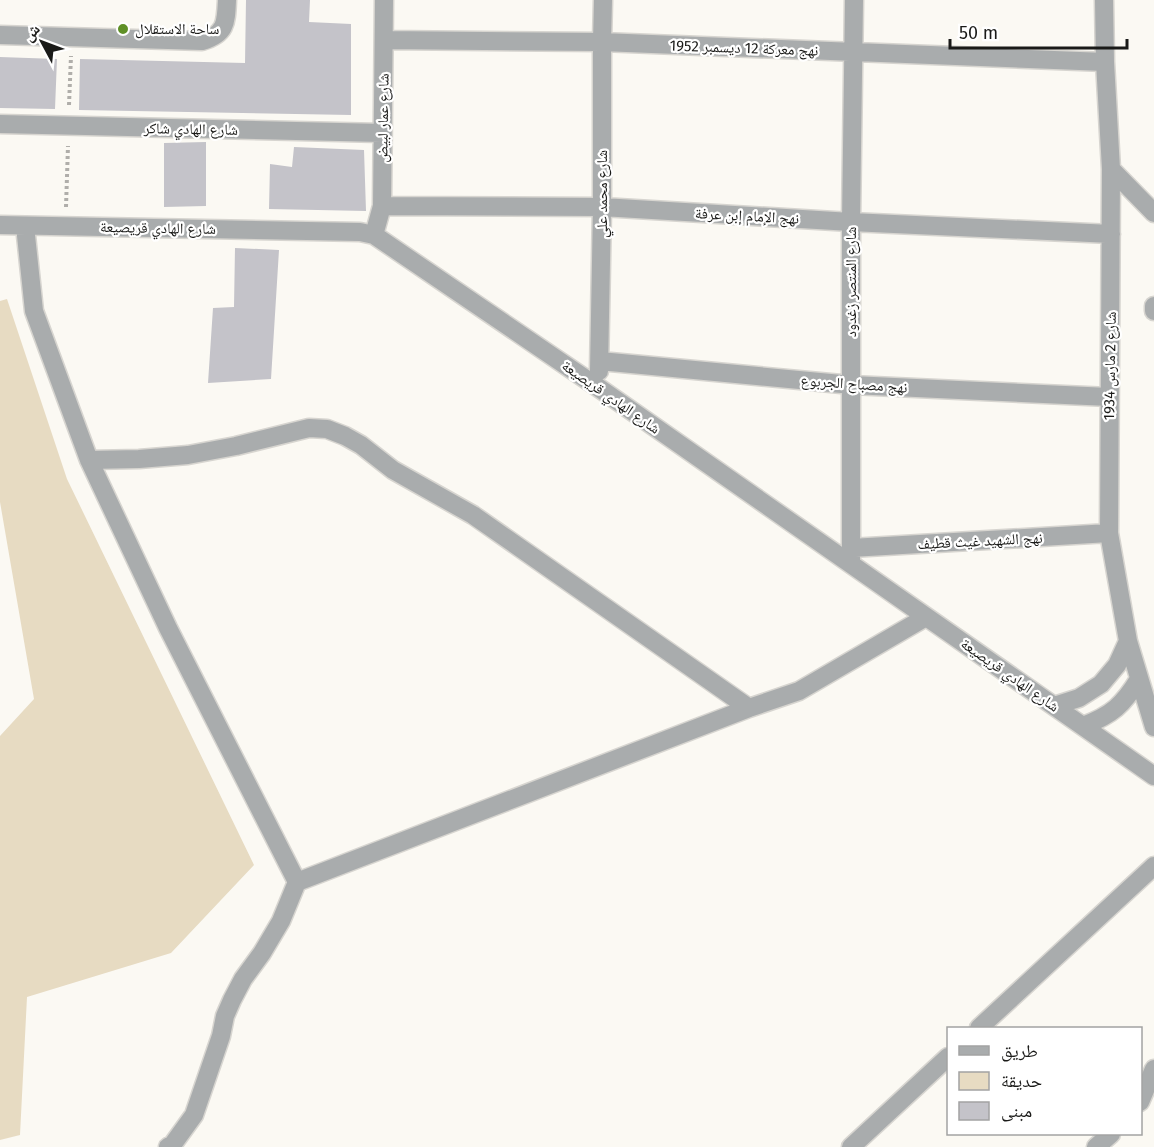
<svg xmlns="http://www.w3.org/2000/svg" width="1154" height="1147" font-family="'Fira Sans','Noto Naskh Arabic',sans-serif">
	<rect width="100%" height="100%" fill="#fbf9f3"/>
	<path fill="#e7dbc2" d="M7,299L67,479L254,865L171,953L27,997L20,1135L0,1140V736L34,699L0,502V301Z"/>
	<path fill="#c4c3c9" d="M246,0H310L309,22L351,24V115L79,110L80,59L245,63Z
		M0,57L57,59L55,109L0,108Z
		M206,142V206L164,207V143Z
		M294,147L364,150L366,211L269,209L270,164L292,167Z
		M235,248L279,250L271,379L208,383L213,308L234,307Z"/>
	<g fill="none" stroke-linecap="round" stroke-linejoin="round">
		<defs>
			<path id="minor" d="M1104,0L1105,62L1111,169L1109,533L1128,641L1154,727
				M0,35L202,41C226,34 226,23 227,0
				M384,40L602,42L1105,62
				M0,124L382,133
				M1111,169L1154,213
				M382,206L602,207L851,222L1111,234
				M0,225L360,232L374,235L599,388L1154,776
				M25,226L34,311L89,460L168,628L297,882
				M374,235L382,206L384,0
				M1154,306V311
				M600,361L852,385L1109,397
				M599,371L602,207V42L603,0
				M89,460L139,459L188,455L236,446L309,428L327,429L345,436L361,445L393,470L473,515L749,708
				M851,548L1109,533
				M851,564V222L854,0
				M1054,706L1079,698L1101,684L1117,665L1128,641
				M1083,726C1112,715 1123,705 1139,679
				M979,1028L1154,866
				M1140,1102L1154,1069
				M168,1147L173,1144L194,1115L221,1036L225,1016L232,1000L243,979L262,953L281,921L297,882L749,708L799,691L926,617
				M851,1147L948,1057
				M1096,1147L1111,1134"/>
		</defs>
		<use href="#minor" stroke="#d7d5d0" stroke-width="21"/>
		<path stroke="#b0aeaa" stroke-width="4" stroke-dasharray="3 3" stroke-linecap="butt" d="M69,105L71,56
			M66,207L68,146"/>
		<use href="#minor" stroke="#a9acad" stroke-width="18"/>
	</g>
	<circle fill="#5f9026" stroke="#fff" stroke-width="2" cx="123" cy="29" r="6"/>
	<g text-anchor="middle" stroke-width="4.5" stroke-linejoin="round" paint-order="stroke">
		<g font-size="15" fill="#1a1a18" stroke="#fff" text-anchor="start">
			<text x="135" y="34">ساحة الاستقلال</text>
		</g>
		<g font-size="15" fill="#1a1a18" stroke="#fff">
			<text transform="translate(744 48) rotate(2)" y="5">نهج معركة 12 ديسمبر 1952</text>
			<text transform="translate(383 118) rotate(-89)" y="5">شارع عمار لبيض</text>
			<text transform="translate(191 129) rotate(1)" y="5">شارع الهادي شاكر</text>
			<text transform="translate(602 194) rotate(-90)" y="5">شارع محمد علي</text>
			<text transform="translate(747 216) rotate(3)" y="5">نهج الإمام إبن عرفة</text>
			<text transform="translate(158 228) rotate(1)" y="5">شارع الهادي قريصيعة</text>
			<text transform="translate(851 282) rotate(-90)" y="5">شارع المنتصر زغدود</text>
			<text transform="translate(1110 366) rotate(-89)" y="5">شارع 2 مارس 1934</text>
			<text transform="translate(854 384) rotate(4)" y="5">نهج مصباح الجربوع</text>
			<text transform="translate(611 397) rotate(35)" y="5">شارع الهادي قريصيعة</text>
			<text transform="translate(980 541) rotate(-3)" y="5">نهج الشهيد غيث قطيف</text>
			<text transform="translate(1010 675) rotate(35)" y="5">شارع الهادي قريصيعة</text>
		</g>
	</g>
	<rect x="947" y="1027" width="195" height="108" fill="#ffffff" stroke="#a3a3a3" stroke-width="1.5"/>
	<rect x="959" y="1046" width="30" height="9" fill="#a9acad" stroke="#a3a3a3" stroke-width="1.5"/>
	<text x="1001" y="1057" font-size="18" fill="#1a1a18">طريق</text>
	<rect x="959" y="1072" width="30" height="18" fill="#e7dbc2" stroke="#a3a3a3" stroke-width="1.5"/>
	<text x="1001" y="1087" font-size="18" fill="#1a1a18">حديقة</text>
	<rect x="959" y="1102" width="30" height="18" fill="#c4c3c9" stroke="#a3a3a3" stroke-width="1.5"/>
	<text x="1001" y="1117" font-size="18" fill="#1a1a18">مبنى</text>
	<g transform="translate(42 42) rotate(311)" stroke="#ffffff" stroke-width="4.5" paint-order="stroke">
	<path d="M0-4.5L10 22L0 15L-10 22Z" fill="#1a1a18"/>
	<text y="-9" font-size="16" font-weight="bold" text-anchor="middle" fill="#1a1a18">ش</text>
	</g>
	<path d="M950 39v9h177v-9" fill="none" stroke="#1a1a18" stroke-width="3"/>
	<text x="959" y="39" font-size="18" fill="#1a1a18" stroke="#ffffff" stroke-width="4.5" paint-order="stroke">50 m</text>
</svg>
